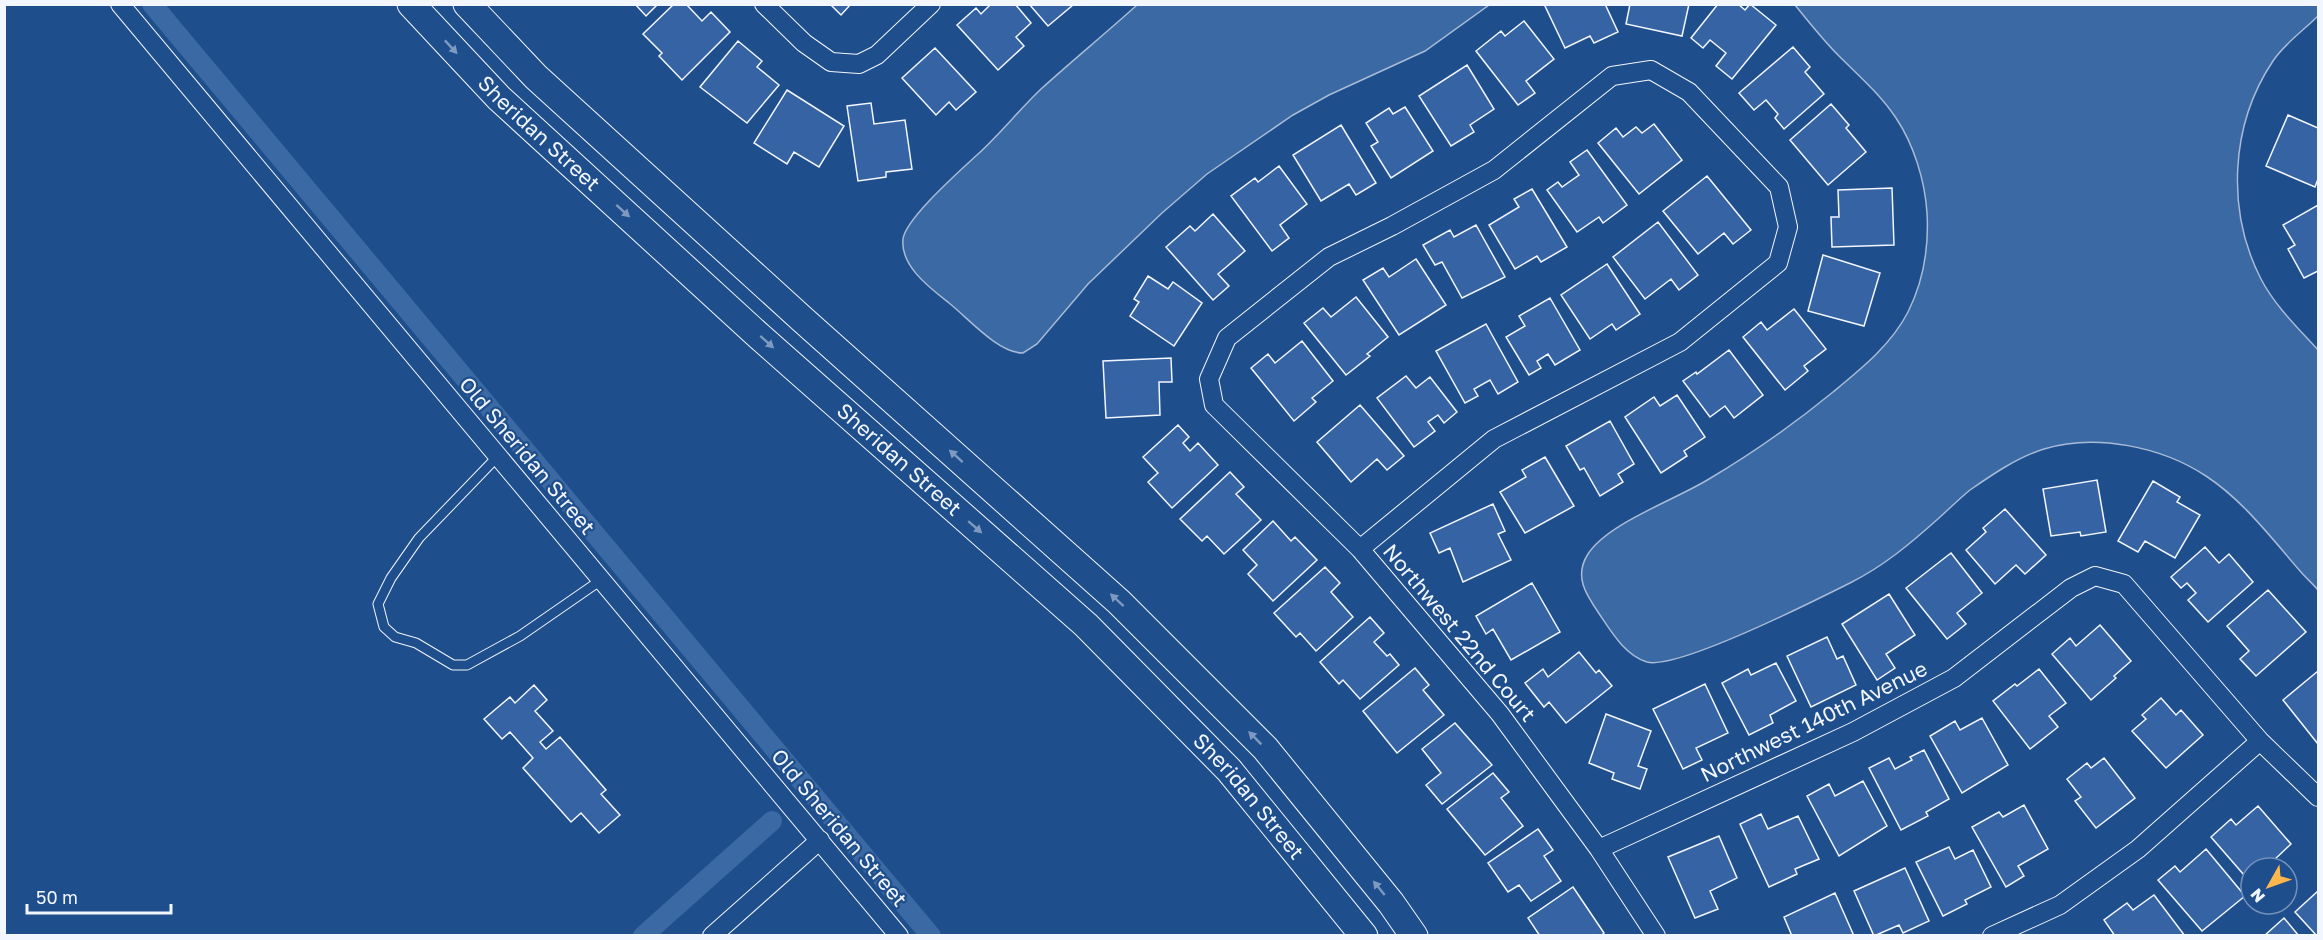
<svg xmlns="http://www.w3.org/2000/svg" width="2323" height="940" font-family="'Golos Text',sans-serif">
	<rect width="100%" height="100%" fill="#1f4e8c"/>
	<path fill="#3b69a3" stroke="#a8bbd7" stroke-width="1.5" d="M1137,5H1489L1425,51L1329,95L1293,115L1207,174L1162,213L1088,284L1037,344L1023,353C998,353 968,318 949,303C930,288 900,266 903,239C906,218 961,170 978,154C1000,134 1019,110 1041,89C1073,60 1106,33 1137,5Z
		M1795,5H2318V16C2304,30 2284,44 2273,61C2230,125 2226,211 2261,279C2275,306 2298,328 2318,350V590C2313,584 2307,579 2301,572C2272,539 2244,501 2206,476C2162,447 2096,433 2044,449C2018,457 1993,474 1970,490C1959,499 1949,509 1939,518C1911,543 1884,566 1850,583C1816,600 1678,670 1647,662C1626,656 1612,633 1600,615C1587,596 1573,577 1588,554C1608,523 1675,500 1709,479C1753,453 1794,424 1833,392C1861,369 1891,345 1908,312C1923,282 1929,247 1927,213C1925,181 1914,145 1896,118C1880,94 1859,76 1839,56C1823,40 1809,22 1795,5Z"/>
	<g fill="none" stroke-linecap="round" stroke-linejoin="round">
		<path stroke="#3b69a3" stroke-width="20" d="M152,4L931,936
			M643,936L772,821"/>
	</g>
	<path fill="#3563a3" stroke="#f2f6ff" stroke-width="1.5" d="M635,4H658L646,16Z
		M674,4H686L702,21L711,12L730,32L682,80L659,56L662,53L643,34Z
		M830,4H851L841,15Z
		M991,4H1015L1031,23L1016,37L1024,46L998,70L957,25L976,8L981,14Z
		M1029,4H1072L1073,5L1048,26Z
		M1548,4H1605L1618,32L1594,43L1590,36L1565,48L1545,6Z
		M1630,4H1689L1682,36L1626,24Z
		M1718,4H1738L1745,10L1750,4L1776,25L1732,79L1716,66L1726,53L1710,40L1703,48L1691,38Z
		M1524,21L1554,59L1526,81L1535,93L1518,105L1476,51L1501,31L1505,36Z
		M738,41L762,61L757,67L779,85L747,123L700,87Z
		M1793,47L1810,67L1805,72L1824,94L1784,129L1775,118L1778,114L1766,100L1754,110L1739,93Z
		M935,48L976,92L956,110L949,102L936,115L902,78Z
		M1467,65L1494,109L1470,125L1474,132L1451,146L1419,96Z
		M787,90L844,126L819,167L794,152L787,164L754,143Z
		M871,103L874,124L905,120L912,169L886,172V177L858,181L847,106Z
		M1831,104L1849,125L1846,128L1866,152L1828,185L1790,140Z
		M1405,107L1433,151L1391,178L1371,146L1378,142L1366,123L1389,108L1393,114Z
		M2288,115L2318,128V179L2315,187L2266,166Z
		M1654,124L1682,160L1639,194L1598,143L1616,128L1623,137L1636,127L1642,133Z
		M1341,125L1376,183L1356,195L1349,184L1321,201L1293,155Z
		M1587,150L1627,205L1603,223L1599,217L1577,232L1547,190L1558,182L1562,187L1579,175L1570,162Z
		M1279,166L1307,204L1280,225L1289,238L1272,251L1231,196L1255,178L1258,182Z
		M1707,176L1751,230L1733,244L1724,233L1698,254L1663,211Z
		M1892,188L1894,245L1832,247L1831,217H1839L1838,190Z
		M1532,189L1567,247L1541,262L1537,256L1515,269L1489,225L1519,207L1514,199Z
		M2318,205V271L2304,278L2288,249L2295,245L2283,225Z
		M1213,214L1245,251L1218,274L1229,286L1213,300L1166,247L1190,226L1195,231Z
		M1658,222L1698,275L1679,290L1671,279L1645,299L1613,257Z
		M1476,225L1505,277L1462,298L1442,262L1435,265L1423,245L1450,230L1454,237Z
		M1823,255L1880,273L1864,326L1808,311Z
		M1416,259L1446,305L1399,335L1363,280L1383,268L1389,277Z
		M1607,264L1640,314L1616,330L1612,324L1590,339L1561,295Z
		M1148,276L1168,289L1173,282L1202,303L1174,346L1130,316L1139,302L1134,299Z
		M1356,297L1388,337L1367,354L1370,356L1346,375L1304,323L1323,308L1331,317Z
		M1550,298L1580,350L1555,365L1548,354L1537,361L1541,368L1529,375L1506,337L1525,326L1519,316Z
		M1794,309L1826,349L1804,366L1808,371L1785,390L1743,337L1761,322L1767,330Z
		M1486,324L1518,382L1498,394L1490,380L1474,389L1478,396L1465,403L1436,351Z
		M1302,341L1333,381L1312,398L1316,402L1294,421L1251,368L1268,354L1275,363Z
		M1729,350L1763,395L1734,418L1725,406L1710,417L1683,381L1696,372L1697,374Z
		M1171,358L1172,382H1159L1160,415L1106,418L1103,361Z
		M1406,376L1416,388L1430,377L1457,412L1444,423L1438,415L1428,422L1435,431L1414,447L1377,398Z
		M1677,395L1705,437L1684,451L1687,456L1661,473L1625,417L1654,397L1660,406Z
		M1360,405L1404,456L1387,470L1377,459L1351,482L1317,442Z
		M1610,421L1634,464L1618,474L1623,482L1600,496L1584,468L1580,470L1566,446Z
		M1178,425L1189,437L1183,443L1190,451L1198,443L1218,465L1172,508L1148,482L1158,473L1143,457Z
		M1545,457L1574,506L1525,533L1500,492L1526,477L1522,470Z
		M1230,472L1244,487L1236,494L1261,520L1224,554L1207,536L1202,541L1180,519Z
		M2097,480L2106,532L2081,536L2080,532L2051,536L2043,489Z
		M2153,481L2180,497L2177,502L2200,515L2175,558L2145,541L2138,552L2118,541Z
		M1493,504L1505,531L1498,534L1511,560L1463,582L1450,548L1439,553L1430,533Z
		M2005,509L2046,555L2025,574L2016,565L1995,584L1966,550L1986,532L1983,528Z
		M1273,521L1291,541L1295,537L1317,560L1273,601L1248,574L1257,565L1243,550Z
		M2205,547L2219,563L2229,554L2253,582L2208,622L2188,600L2196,593L2187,583L2181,588L2171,577Z
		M1951,553L1982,593L1957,613L1966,624L1947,639L1906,588Z
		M1325,567L1340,583L1331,592L1353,617L1316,651L1300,633L1296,637L1274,613Z
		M1532,583L1560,632L1511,660L1493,629L1486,634L1476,616Z
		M2268,590L2306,632L2256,676L2240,659L2249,651L2227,626Z
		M1889,594L1915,635L1886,654L1895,668L1877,680L1842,624Z
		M1370,617L1384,633L1374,642L1387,656L1390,654L1399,665L1360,699L1343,680L1339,684L1320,662Z
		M2100,625L2131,661L2114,676L2116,678L2091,700L2052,654L2070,638L2076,646Z
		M1827,637L1837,659L1843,656L1856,685L1811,707L1787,656Z
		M1579,652L1596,673L1599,670L1612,686L1566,723L1549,702L1544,707L1525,683L1543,669L1548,677Z
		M1776,663L1796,701L1770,715L1773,723L1749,735L1722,683L1748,669L1751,675Z
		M1415,668L1429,685L1423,690L1444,715L1397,753L1363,711Z
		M2039,669L2066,703L2049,716L2058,727L2030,749L1993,701L2015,684L2017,686Z
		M2318,671V744L2283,700Z
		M1705,684L1728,733L1696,748L1702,760L1683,769L1653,709Z
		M534,685L547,700L535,711L553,731L540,742L546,749L560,737L606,790L601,794L620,815L599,833L581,813L571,822L523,768L533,758L510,732L502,739L484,719L510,697L515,703Z
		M2161,698L2176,715L2181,710L2203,735L2166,768L2132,731L2146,719L2142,715Z
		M1606,714L1651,731L1638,766L1647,769L1640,789L1612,779L1614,773L1589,763Z
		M1982,718L2008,765L1962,793L1930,736L1955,721L1960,730Z
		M1455,723L1492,765L1442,804L1426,785L1441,773L1422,749Z
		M1924,750L1949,799L1926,812L1928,816L1901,830L1869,768L1889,758L1895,769L1912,760L1910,757Z
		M2104,758L2135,798L2096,828L2075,801L2081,797L2067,779L2087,763L2091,768Z
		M1493,773L1509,792L1501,798L1523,826L1485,855L1447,809Z
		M1863,781L1887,826L1839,856L1807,796L1829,784L1835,796Z
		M2024,805L2048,849L2018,866L2024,876L2006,887L1972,827L1999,812L2003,817Z
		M2258,806L2291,844L2273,861L2275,864L2271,868H2251V883L2211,837L2231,819L2236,825Z
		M1761,814L1768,829L1798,816L1819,859L1795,869L1797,874L1769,887L1740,824Z
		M1538,829L1553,850L1544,856L1561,881L1531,901L1519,885L1508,892L1488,863Z
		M1719,836L1737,878L1710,891L1718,909L1695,918L1668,857Z
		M1949,847L1955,859L1973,850L1991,887L1965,900L1967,904L1943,916L1916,862Z
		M2206,849L2245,896L2202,931L2158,880L2175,866L2180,872Z
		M1905,868L1929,921L1903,933L1899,925L1874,936L1854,891Z
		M1573,887L1604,933L1601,936H1540L1528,918Z
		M2318,891V936H2317L2295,912Z
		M1835,893L1854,936H1792L1784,917Z
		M2154,895L2185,936H2115L2104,920L2127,903L2133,910Z
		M2284,918L2299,936H2264Z"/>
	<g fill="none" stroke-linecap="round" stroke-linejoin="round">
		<defs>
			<path id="lane" d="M498,456L419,538L391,578L378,604L384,627L395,637L416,643L453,665H467L520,636L601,580"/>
			<path id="street" d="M120,4L899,936
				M764,4L804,43L831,62L859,64L877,55L931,4
				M1360,549L1494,439L1680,342L1778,263L1788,227L1779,187L1689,92L1651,70L1612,76L1494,170L1392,226L1329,257L1227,338L1209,379L1214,405L1360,549L1500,714L1599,849L1656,936
				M1599,849L1853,732L1954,678L2071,588L2095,576L2124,584L2260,741L2318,797
				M712,936L820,840
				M1992,936L2060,905L2138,849L2260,741"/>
			<g id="primary">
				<path id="s1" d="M411,4L499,98L759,336L1086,625L1229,770L1364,936"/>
				<path d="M467,4L536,77L802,319L1119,602L1265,748L1391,903L1414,936"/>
			</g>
		</defs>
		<use href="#lane" stroke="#f2f6ff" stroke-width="11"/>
		<use href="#street" stroke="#f2f6ff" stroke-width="20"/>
		<use href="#primary" stroke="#f2f6ff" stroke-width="29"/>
		<use href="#lane" stroke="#1f4e8c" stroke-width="9"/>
		<use href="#street" stroke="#1f4e8c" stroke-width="18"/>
		<use href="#primary" stroke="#1f4e8c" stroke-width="27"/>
	</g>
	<defs><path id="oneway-solid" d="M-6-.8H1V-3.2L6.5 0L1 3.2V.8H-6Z" transform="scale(1.5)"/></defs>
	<g fill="#7e9ac0">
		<use href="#oneway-solid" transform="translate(451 47) rotate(47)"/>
		<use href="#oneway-solid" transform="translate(623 211) rotate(42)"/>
		<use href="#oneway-solid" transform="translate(767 342) rotate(42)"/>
		<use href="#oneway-solid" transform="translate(956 456) rotate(-138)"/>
		<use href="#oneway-solid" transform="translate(975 527) rotate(41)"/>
		<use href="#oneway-solid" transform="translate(1117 600) rotate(-137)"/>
		<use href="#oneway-solid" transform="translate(1255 738) rotate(-135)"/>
		<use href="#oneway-solid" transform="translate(1379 888) rotate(-129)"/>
	</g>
	<g text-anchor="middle" stroke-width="4.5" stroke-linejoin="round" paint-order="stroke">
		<g font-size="21" fill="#f2f6ff" stroke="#1f4e8c">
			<text dy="7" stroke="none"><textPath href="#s1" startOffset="182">Sheridan Street</textPath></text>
			<text transform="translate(527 456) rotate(50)" y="7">Old Sheridan Street</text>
			<text dy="7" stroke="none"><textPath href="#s1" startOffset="668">Sheridan Street</textPath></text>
			<text transform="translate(1459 633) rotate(50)" y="7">Northwest 22nd Court</text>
			<text transform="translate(1814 722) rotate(-26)" y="7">Northwest 140th Avenue</text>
			<text dy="7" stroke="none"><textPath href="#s1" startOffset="1154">Sheridan Street</textPath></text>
			<text transform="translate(839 828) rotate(50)" y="7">Old Sheridan Street</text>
		</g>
	</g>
	<rect width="2323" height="940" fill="none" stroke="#f2f6ff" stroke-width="12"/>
	<g transform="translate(2269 886) rotate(230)"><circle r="28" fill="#1f4e8c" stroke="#7391ba" stroke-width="1.5"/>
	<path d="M0-4.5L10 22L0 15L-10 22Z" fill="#ffb74d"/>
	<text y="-9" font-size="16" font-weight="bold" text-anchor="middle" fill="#f2f6ff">N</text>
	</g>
	<path d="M27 904v9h144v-9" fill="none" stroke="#f2f6ff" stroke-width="3"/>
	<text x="36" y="904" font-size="18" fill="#f2f6ff" stroke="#1f4e8c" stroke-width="4.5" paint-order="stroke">50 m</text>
</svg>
